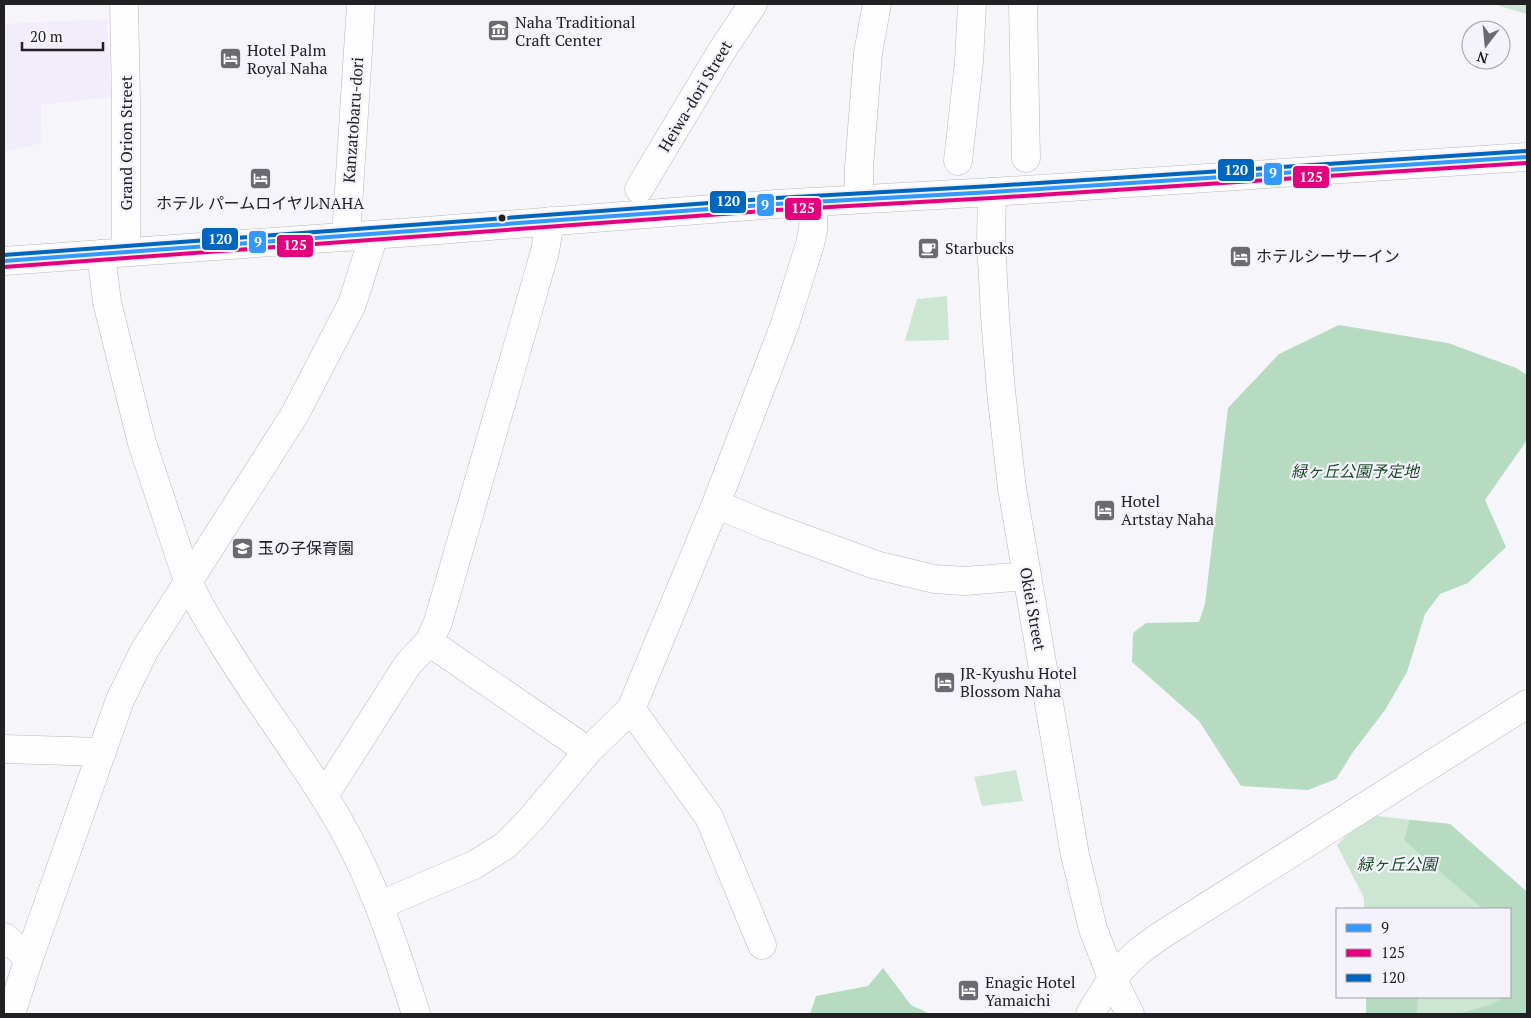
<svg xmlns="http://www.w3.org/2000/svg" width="1531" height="1018" font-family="'PT Serif','Noto Sans JP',serif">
	<rect width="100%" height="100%" fill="#f5f5fa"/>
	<path fill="#f2edfb" d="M107,19L111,97L41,105L42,143L4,152V24Z"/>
	<path fill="#cce6d3" d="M1493,4H1527V14Z
		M947,296L949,340L905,341L917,299Z
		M1016,770L1023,801L982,806L974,777Z
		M1367,815L1450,824L1527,892V1014H1366V997H1510V909H1364V898L1337,845Z"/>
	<path fill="#b6dbc0" d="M1339,325L1448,343L1516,368L1527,375V440L1485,500L1506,547L1468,583L1440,594L1425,614L1407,672L1385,710L1353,752L1336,779L1308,790L1241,786L1199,721L1132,662L1133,633L1146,623L1199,622L1205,604L1228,408L1279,354Z
		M1410,820L1450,824L1527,892V1014H1458L1489,1005L1506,997H1510L1512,993L1510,992V909H1483L1404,840Z
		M883,968L911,1005L930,1014H810L816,996L868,986Z
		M1366,997H1418L1417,1014H1366Z"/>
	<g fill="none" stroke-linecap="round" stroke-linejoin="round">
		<defs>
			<path id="minor" d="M124,4L126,102V252
				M1023,4L1026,158
				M958,161L969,62L972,4
				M639,189L721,52L753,4
				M992,192L991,241L995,316L1001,391L1012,488L1075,855L1093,929L1112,978L1130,1014
				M859,199V167L868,53L877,4
				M346,237L361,4
				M101,254L107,302L142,443L188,581C197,603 210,623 223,644C254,695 291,744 323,795C368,864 392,937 416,1014
				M716,504L766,525L876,565L934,579L965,581L1027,576
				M429,642L588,751
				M631,709L709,817L762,945
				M4,749L102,752
				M324,796L408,664L429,642L438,622L529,307L545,251L550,221
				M380,905L474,865L506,845L532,818L588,751L631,709L716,504L785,324L810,244L813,230L814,202
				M4,937L29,958
				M11,1014L29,958L120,700L144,651L295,414L352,304L374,235
				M1090,1014L1112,978L1138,952L1160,936L1527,704"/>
			<path id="major" d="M4,261L413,232L776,204L992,192L1527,157"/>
		</defs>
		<use href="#minor" stroke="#b8b8bc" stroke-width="29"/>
		<use href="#major" stroke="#b8b8bc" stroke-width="29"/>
		<use href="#minor" stroke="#fefefe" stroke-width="28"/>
		<use href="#major" stroke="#fefefe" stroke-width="28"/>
		<defs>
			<path id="bus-1" d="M4,261L776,204L992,192L1527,157"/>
			<path id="bus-2" d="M4,267L776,210L992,198L1527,163"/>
			<path id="bus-3" d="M4,255L776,198L992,186L1527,151"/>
		</defs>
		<use href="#bus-1" stroke="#f4f3fc" stroke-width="8"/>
		<use href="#bus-2" stroke="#f4f3fc" stroke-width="8"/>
		<use href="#bus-3" stroke="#f4f3fc" stroke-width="8"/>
		<use href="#bus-1" stroke="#39f" stroke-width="4"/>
		<use href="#bus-2" stroke="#e5007d" stroke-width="4"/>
		<use href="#bus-3" stroke="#0065bd" stroke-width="4"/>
	</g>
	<defs>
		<symbol id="museum-square" viewBox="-11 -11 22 22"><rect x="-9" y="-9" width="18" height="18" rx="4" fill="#6b6b6f" stroke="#f4f3fc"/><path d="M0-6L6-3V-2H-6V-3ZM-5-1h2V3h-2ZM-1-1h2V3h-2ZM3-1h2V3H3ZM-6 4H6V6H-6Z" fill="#fff"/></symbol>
		<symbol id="hotel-square" viewBox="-11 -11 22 22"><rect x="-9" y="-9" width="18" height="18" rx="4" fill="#6b6b6f" stroke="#f4f3fc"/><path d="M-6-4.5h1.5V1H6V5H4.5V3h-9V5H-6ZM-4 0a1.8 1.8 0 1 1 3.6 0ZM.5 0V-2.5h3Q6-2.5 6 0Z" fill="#fff"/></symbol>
		<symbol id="cafe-square" viewBox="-11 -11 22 22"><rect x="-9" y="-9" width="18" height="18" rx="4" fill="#6b6b6f" stroke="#f4f3fc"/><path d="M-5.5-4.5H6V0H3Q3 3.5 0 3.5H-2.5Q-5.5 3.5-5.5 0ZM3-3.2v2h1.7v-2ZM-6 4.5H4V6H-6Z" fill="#fff"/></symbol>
		<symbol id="school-square" viewBox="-11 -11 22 22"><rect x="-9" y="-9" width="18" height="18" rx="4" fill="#6b6b6f" stroke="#f4f3fc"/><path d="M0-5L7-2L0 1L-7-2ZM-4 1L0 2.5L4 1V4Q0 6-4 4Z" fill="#fff"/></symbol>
	</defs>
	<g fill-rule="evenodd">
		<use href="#museum-square" x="486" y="18" width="25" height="25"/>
		<use href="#hotel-square" x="218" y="46" width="25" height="25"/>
		<use href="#hotel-square" x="248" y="166" width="25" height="25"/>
		<use href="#cafe-square" x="916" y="236" width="25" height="25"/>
		<use href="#hotel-square" x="1228" y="244" width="25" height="25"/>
		<use href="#hotel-square" x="1092" y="498" width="25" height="25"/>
		<use href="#school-square" x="230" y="536" width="25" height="25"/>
		<use href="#hotel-square" x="932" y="670" width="25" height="25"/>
		<use href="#hotel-square" x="956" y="978" width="25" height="25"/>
	</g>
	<circle fill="#212124" stroke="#f4f3fc" stroke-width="2" cx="502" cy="218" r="4.5"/>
	<g text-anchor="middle" stroke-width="4.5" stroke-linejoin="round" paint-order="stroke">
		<g font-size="16" fill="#212124" stroke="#f4f3fc" text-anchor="start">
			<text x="515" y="28">Naha Traditional<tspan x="515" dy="18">Craft Center</tspan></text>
			<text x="247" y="56">Hotel Palm<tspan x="247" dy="18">Royal Naha</tspan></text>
			<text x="260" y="209" text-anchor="middle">ホテル パームロイヤルNAHA</text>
			<text x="945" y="254">Starbucks</text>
			<text x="1256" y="262">ホテルシーサーイン</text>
			<text x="1121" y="507">Hotel<tspan x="1121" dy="18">Artstay Naha</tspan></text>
			<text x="258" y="554">玉の子保育園</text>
			<text x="960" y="679">JR-Kyushu Hotel<tspan x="960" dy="18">Blossom Naha</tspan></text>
			<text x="985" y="988">Enagic Hotel<tspan x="985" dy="18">Yamaichi</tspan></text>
		</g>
		<g font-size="16" fill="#212124" stroke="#f4f3fc">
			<text transform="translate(695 96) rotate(-59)" y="6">Heiwa-dori Street</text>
			<text transform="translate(353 120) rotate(-86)" y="6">Kanzatobaru-dori</text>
			<text transform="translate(126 143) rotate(-90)" y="6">Grand Orion Street</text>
			<text transform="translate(1033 609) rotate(80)" y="6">Okiei Street</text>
		</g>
		<g font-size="16" font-style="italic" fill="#1c4c29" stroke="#f4f3fc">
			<text x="1355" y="477">緑ヶ丘公園予定地</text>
			<text x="1397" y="870">緑ヶ丘公園</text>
		</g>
	</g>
	<g stroke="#f4f3fc" stroke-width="2">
		<rect x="1217" y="158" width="38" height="24" rx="5" fill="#0065bd"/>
		<rect x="1263" y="162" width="20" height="24" rx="5" fill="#39f"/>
		<rect x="1292" y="165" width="38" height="24" rx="5" fill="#e5007d"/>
		<rect x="709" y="190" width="38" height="24" rx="5" fill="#0065bd"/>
		<rect x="756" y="193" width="19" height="24" rx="5" fill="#39f"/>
		<rect x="784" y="197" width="38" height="24" rx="5" fill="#e5007d"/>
		<rect x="201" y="227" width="38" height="24" rx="5" fill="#0065bd"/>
		<rect x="248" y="230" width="19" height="24" rx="5" fill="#39f"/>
		<rect x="276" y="234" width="38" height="24" rx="5" fill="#e5007d"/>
	</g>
	<g font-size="14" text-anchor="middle" font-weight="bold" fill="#fff">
		<text x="1236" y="175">120</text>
		<text x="1273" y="178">9</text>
		<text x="1311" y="182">125</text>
		<text x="728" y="206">120</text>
		<text x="765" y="210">9</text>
		<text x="803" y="213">125</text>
		<text x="220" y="244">120</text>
		<text x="258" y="247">9</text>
		<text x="295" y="250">125</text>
	</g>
	<rect width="1531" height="1018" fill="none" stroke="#212124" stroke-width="10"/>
	<rect x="1336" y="908" width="175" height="90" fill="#f4f3fc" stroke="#a09fa6"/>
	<rect x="1346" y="924" width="25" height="8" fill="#3399ff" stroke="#a09fa6"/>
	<text x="1381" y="933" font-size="15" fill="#212124">9</text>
	<rect x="1346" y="949" width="25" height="8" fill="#e5007d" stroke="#a09fa6"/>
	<text x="1381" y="958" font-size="15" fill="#212124">125</text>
	<rect x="1346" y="974" width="25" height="8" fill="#0065bd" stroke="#a09fa6"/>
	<text x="1381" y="983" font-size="15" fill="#212124">120</text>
	<g transform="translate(1486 45) rotate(196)"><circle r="24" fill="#f4f3fc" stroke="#a09fa6"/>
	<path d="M0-4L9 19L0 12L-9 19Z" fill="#6b6b6f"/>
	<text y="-8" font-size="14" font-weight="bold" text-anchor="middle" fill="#212124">N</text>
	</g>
	<path d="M22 42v8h81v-8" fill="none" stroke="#212124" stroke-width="2.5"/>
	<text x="30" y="42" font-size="15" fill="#212124" stroke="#f4f3fc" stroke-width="4" paint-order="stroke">20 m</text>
</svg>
